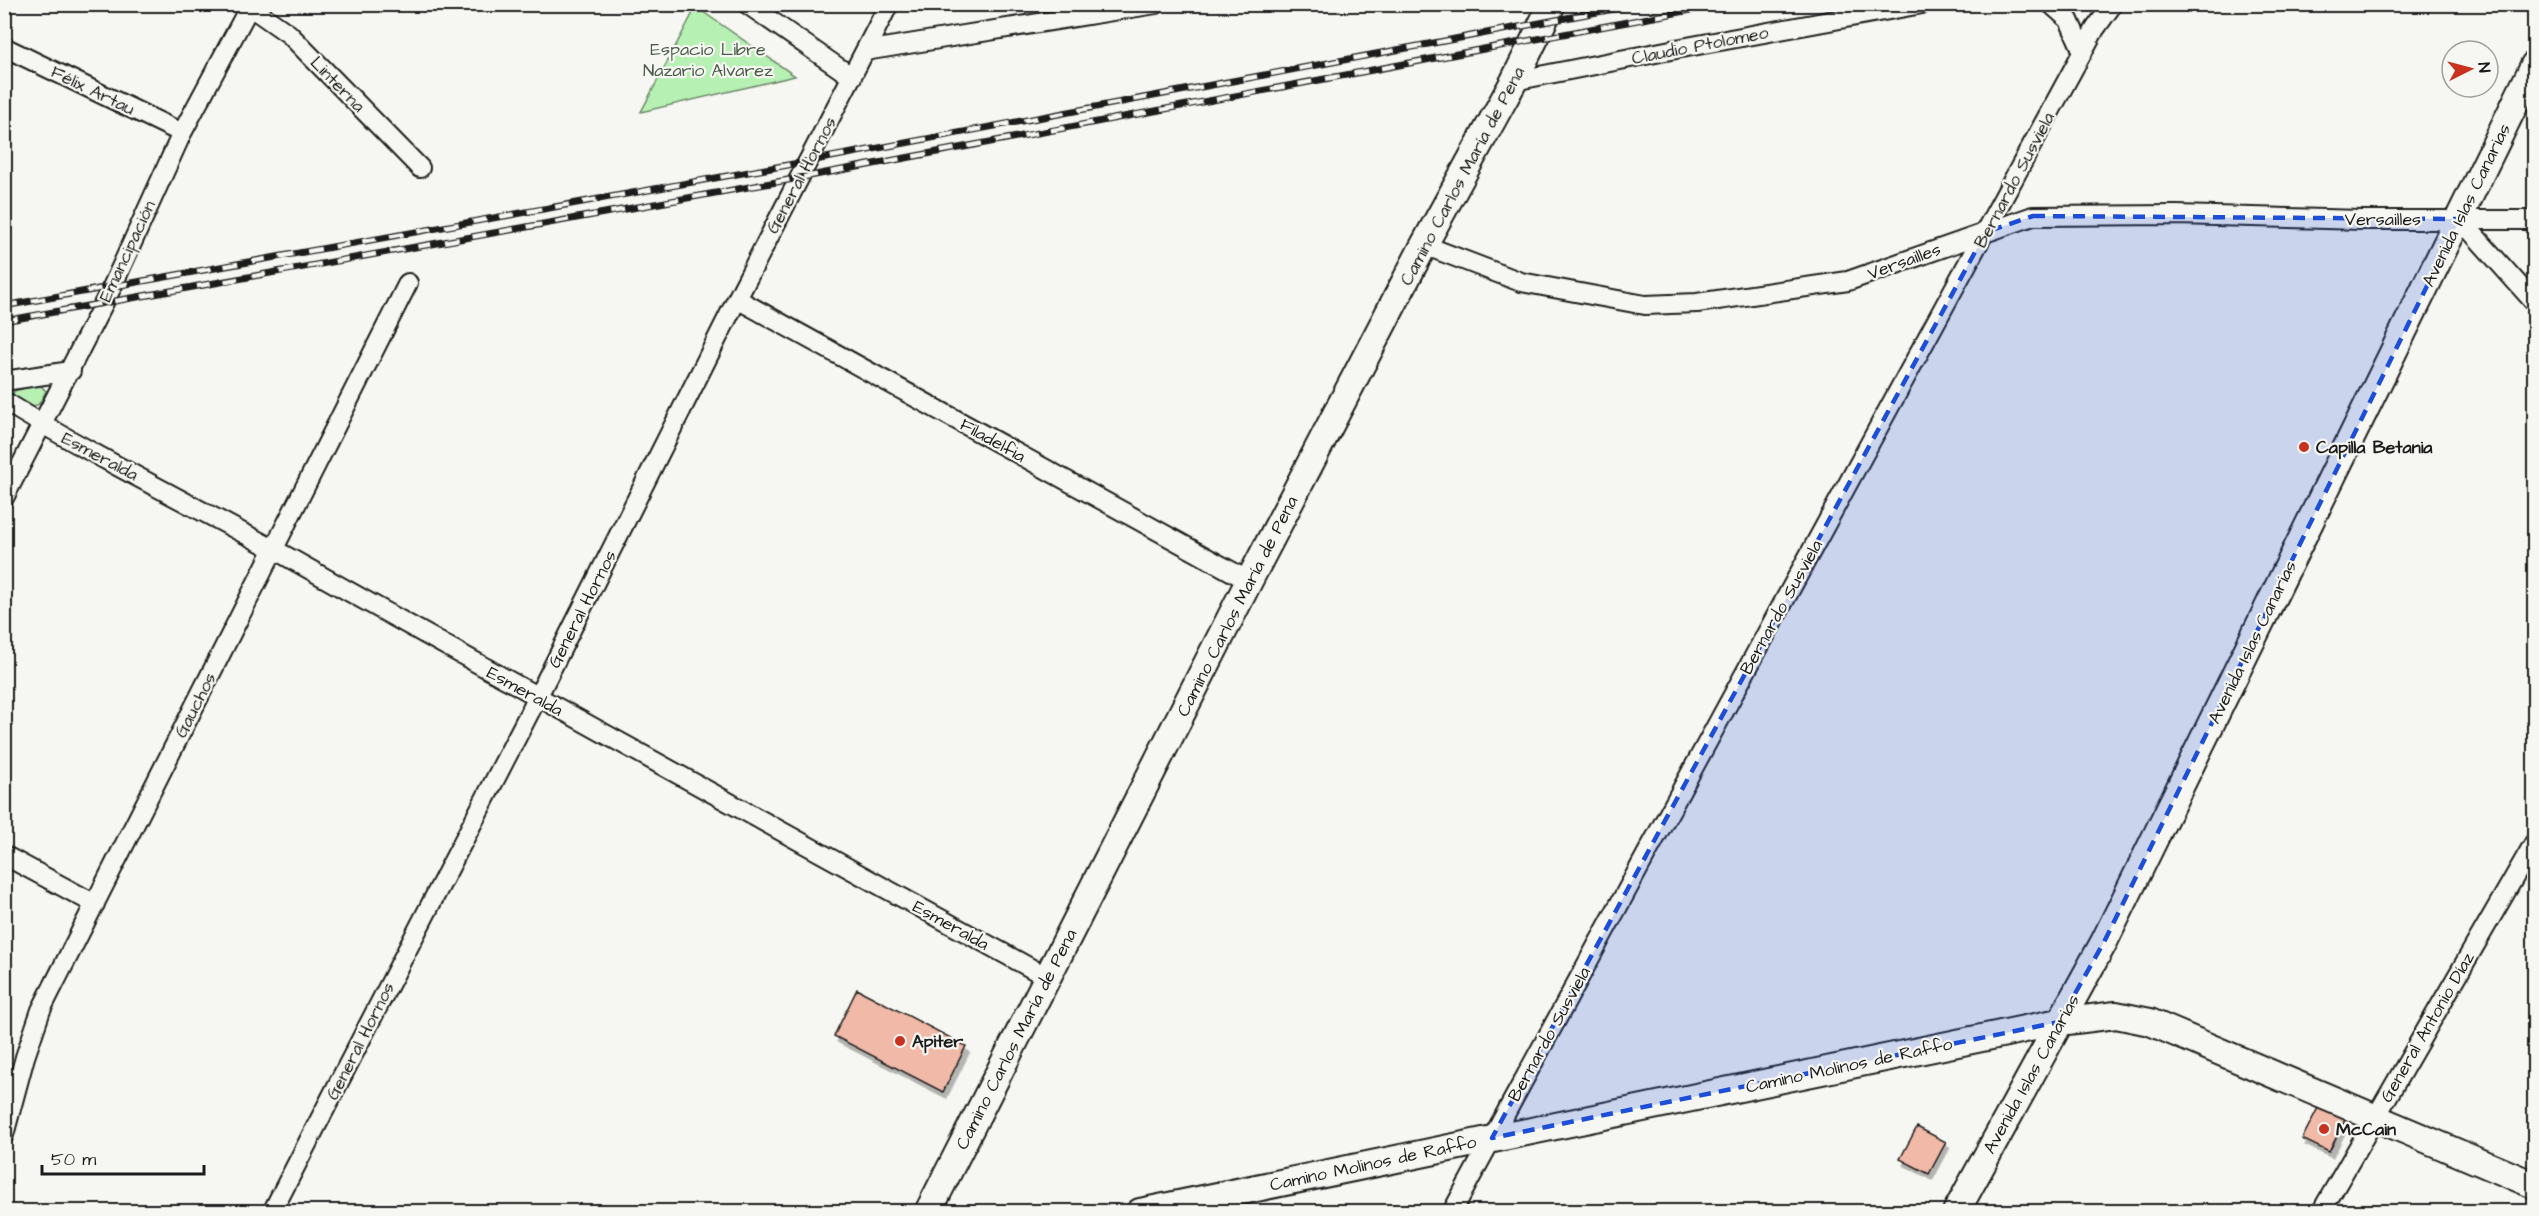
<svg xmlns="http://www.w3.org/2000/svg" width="2539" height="1216" font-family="'Architects Daughter',sans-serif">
	<defs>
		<filter id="shadow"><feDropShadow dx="3.5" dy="6" stdDeviation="0" flood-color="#0004"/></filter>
	</defs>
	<rect width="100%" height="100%" fill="#f6f6f2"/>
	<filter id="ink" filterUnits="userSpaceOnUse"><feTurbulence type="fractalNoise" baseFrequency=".0167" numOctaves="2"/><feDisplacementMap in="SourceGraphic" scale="12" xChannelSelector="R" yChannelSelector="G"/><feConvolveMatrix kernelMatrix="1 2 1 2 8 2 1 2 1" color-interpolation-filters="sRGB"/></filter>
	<g filter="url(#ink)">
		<path fill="#b7f0b3" stroke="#6a8668" stroke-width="1.5" d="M696,7L795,76L641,112Z
			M39,384L46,391L39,404L32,407L13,395L14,391Z"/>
		<path fill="#f1b9a7" stroke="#1c1c1c" stroke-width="1.5" filter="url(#shadow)" d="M857,989L966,1046L943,1092L834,1036Z
			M2319,1106L2345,1120L2329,1152L2302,1139Z
			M1917,1127L1946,1142L1929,1174L1900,1159Z"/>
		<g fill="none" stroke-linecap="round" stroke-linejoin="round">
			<defs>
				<path id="street" d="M246,4L289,34L420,168
					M747,4L852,77
					M2051,4L2069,20L2083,52
					M4,47L182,133
					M865,51L1156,4
					M1514,81L1676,49L1922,4
					M2460,219L2534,302
					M1424,245L1521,282L1645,305L1697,303L1848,281L2033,216L2176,215L2362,220H2534
					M737,299L1249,581
					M4,381L71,371
					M4,401C98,459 197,507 293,560C543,701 795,839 1047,977
					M4,498L113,285L182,133L251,4
					M4,855L95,904
					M4,1135L25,1057L41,1010L408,283
					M272,1212L537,698L737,299L889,4
					M1452,1212L2095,29L2113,4
					M2321,1212L2534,843"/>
				<path id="secondary" d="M928,1212L1249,581L1424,245L1514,81L1552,4
					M1140,1212L2059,1022L2116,1015L2150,1022L2534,1185
					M1956,1212L2104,942L2534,65"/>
			</defs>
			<use href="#street" stroke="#1c1c1c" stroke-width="22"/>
			<use href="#secondary" stroke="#1c1c1c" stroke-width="30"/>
			<use href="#street" stroke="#f6f6f2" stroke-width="18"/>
			<use href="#secondary" stroke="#f6f6f2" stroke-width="26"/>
			<defs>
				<path id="rail" d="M4,306L810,161L1640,4
					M4,321L799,178L1723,4"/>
			</defs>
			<use href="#rail" stroke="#1c1c1c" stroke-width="7"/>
			<use href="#rail" stroke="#f6f6f2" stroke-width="4.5" stroke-dasharray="14" stroke-linecap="butt"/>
		</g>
	</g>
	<path fill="#1d4ed8" fill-opacity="0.2" stroke="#1d4ed8" stroke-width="4.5" stroke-dasharray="12 8" stroke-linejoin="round" d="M2033,216L2460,219L2104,942L2059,1022L1492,1138L1986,232Z"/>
	<g fill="#c8321e" stroke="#f6f6f2" stroke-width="2">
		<circle cx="2304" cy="447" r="6"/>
		<circle cx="900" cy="1041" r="6"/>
		<circle cx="2324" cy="1129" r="6"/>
	</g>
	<g text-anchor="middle" stroke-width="4.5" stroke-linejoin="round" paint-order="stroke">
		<g font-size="18" fill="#1c1c1c" stroke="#f6f6f2">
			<text transform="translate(1700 45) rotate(-11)" y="6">Claudio Ptolomeo</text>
			<text transform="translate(338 84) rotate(46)" y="6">Linterna</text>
			<text transform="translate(93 90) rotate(26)" y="6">Félix Artau</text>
			<text transform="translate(801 175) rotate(-62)" y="6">General Hornos</text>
			<text transform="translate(1462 176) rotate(-62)" y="6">Camino Carlos María de Pena</text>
			<text transform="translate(2014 180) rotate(-62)" y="6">Bernardo Susviela</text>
			<text transform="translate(2466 205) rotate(-64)" y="6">Avenida Islas Canarias</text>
			<text x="2383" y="225">Versailles</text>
			<text transform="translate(127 251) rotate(-65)" y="6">Emancipación</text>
			<text transform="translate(1904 261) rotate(-20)" y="6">Versailles</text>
			<text transform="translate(993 440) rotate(29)" y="6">Filadelfia</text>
			<text transform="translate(100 456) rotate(28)" y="6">Esmeralda</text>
			<text transform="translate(1237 606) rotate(-63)" y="6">Camino Carlos María de Pena</text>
			<text transform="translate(1781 607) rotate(-61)" y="6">Bernardo Susviela</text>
			<text transform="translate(582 609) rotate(-63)" y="6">General Hornos</text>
			<text transform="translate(2252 642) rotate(-64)" y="6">Avenida Islas Canarias</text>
			<text transform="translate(525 691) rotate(29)" y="6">Esmeralda</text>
			<text transform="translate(195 705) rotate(-63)" y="6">Gauchos</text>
			<text transform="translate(951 925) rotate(29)" y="6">Esmeralda</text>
			<text transform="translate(2427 1027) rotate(-60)" y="6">General Antonio Díaz</text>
			<text transform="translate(1549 1034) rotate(-61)" y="6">Bernardo Susviela</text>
			<text transform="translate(1016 1039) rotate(-63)" y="6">Camino Carlos María de Pena</text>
			<text transform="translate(360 1041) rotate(-63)" y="6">General Hornos</text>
			<text transform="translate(1849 1065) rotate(-12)" y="6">Camino Molinos de Raffo</text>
			<text transform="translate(2031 1074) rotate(-61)" y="6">Avenida Islas Canarias</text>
			<text transform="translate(1373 1163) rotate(-12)" y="6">Camino Molinos de Raffo</text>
		</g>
		<g font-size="18" fill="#4a5c49" stroke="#f6f6f2">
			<text x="708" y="55">Espacio Libre<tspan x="708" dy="21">Nazario Alvarez</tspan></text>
		</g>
		<g font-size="18" font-weight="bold" fill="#1c1c1c" stroke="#f6f6f2" text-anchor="start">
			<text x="2316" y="453">Capilla Betania</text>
			<text x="912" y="1047">Apiter</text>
			<text x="2336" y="1135">McCain</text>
		</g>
	</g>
	<rect width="2539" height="1216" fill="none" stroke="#f6f6f2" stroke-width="24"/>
	<rect x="12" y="12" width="2515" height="1192" fill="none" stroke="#1c1c1c" stroke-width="2" filter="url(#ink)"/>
	<g transform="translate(2470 69) rotate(84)"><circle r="28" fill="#f6f6f2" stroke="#9f9f9c" stroke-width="1.5"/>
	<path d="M0-4.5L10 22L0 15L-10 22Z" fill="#c8321e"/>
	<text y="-9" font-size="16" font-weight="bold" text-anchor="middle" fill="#1c1c1c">N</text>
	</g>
	<path d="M42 1165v9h162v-9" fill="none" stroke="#1c1c1c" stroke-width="3"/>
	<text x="51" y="1165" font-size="18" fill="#1c1c1c" stroke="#f6f6f2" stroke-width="4.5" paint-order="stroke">50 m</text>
</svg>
